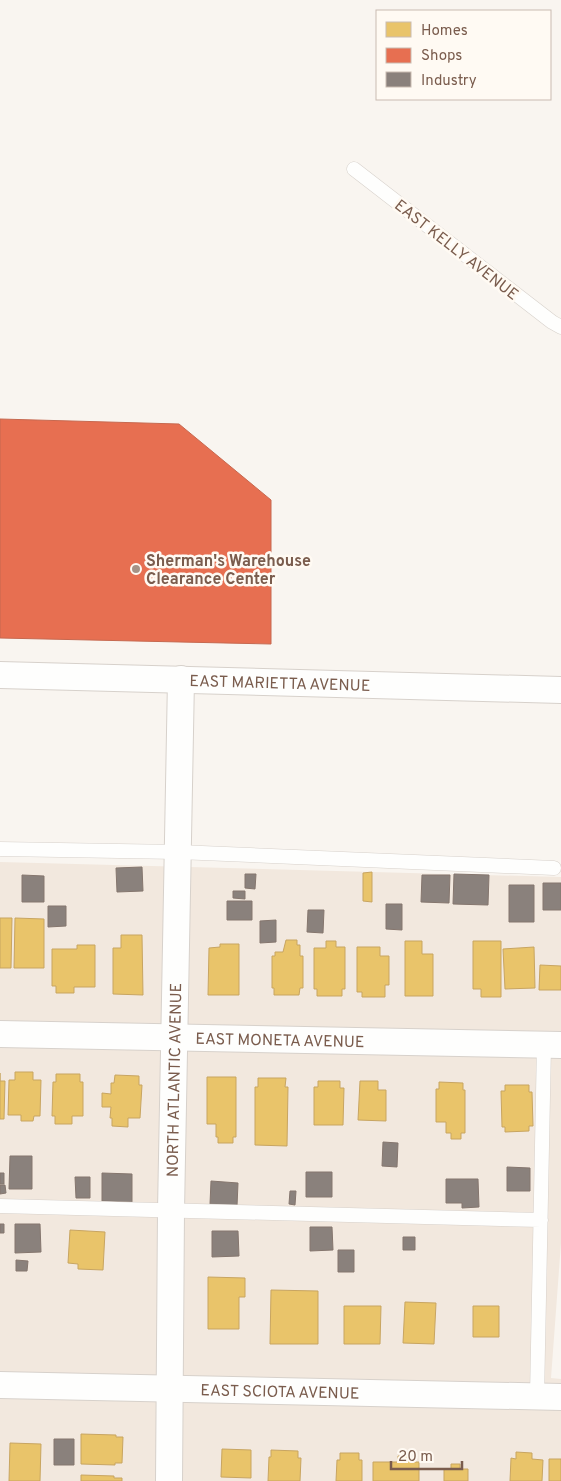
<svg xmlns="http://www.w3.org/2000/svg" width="561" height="1481" font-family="Overpass,sans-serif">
	<rect width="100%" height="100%" fill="#f9f5f0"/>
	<path fill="#f2e8de" d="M0,862L561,877V1243L551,1378L561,1379V1481H0Z"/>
	<path fill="#e9c46a" stroke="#c8a561" d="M372,872V902L363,901V873Z
		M0,918H12L11,968H0Z
		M15,918L44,919V968H14Z
		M121,935H142L143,995L113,994V948H121Z
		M286,940H297V945H300V956H303V988H300L299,995H274V988H272V956H275V952H283Z
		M326,941H336V947H345V989H342V996H317V989H314V948H326Z
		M405,941H422V954H433V996H405Z
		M473,941H501V997H481V989H473Z
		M220,944H239V995H208L209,948L220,947Z
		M77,945H95V987H74V993H56V986H52V949H77Z
		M357,947H380V956H389V985H385V997H362V992H357Z
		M534,947L535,988L505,989L503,949Z
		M540,965L561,966V990H539Z
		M15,1072H33V1080H41L40,1116H34L33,1121H21V1115H8L9,1080H15Z
		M0,1073V1081H5L4,1119H0Z
		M56,1074H80V1082H83V1116H72V1124H55V1116H52L53,1082H56Z
		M115,1075L139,1076V1085H142L140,1118H128V1127L112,1126V1118H110L111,1107H102V1093L111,1094V1083H114Z
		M207,1077H236V1137H233V1143H218V1137H216V1124H207Z
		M258,1078H286L285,1087H288L287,1146L255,1145V1087H258Z
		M318,1081H340V1088H344L343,1125H314V1087H318Z
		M360,1081H378V1090H386V1121L358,1120Z
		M439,1082L463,1083V1090H465V1133H461V1139H451V1133H446V1122H436V1089H439Z
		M505,1085H529V1092H532L533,1126H529V1131L505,1132V1127H502L501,1091H505Z
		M70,1230L105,1232L103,1270L78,1269V1264L68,1263Z
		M208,1277L245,1278V1297H239V1329H208Z
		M271,1290L318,1291V1344H270Z
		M405,1302L436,1303L434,1344L403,1343Z
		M344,1306H381L380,1344H344Z
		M473,1306H499V1337H473Z
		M81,1434L116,1435V1437H123L122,1463H115V1465L81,1464Z
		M10,1443L41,1444L40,1481H9Z
		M222,1449L251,1450V1478L221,1477Z
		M271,1450L298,1451V1458H301L300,1481H268L269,1457H271Z
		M516,1452L532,1453V1459L543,1460L542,1481H510L511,1458L516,1459Z
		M340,1453H359V1460H362V1481H336L337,1460H340Z
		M398,1456H410V1462H419V1481H373V1462H398Z
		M549,1459H561V1481H549Z
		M451,1464H460V1469H468V1481H444V1469H451Z
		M81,1475L114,1476V1478H122V1481H81Z"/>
	<path fill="#e76f51" stroke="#c66950" d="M0,419L179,424L271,500V644L0,638Z"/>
	<path fill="#8a817c" stroke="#85766e" d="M142,867L143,891L117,892L116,868Z
		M245,874H256L255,889L245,888Z
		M454,874L489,875L488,905L453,904Z
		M22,875L44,876V902H22Z
		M422,875H450L449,903L421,902Z
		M543,883H561V910H543Z
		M509,885H534V922H509Z
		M233,891H245V899L233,898Z
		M227,901H252V920H227Z
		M386,904H402V930L386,929Z
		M48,906H66V926L48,927Z
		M308,910H324L323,933L307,932Z
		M276,920V942L260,943V921Z
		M383,1142L398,1143L397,1167L382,1166Z
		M10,1156H32V1189H9Z
		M507,1167L530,1168V1191H507Z
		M306,1172H332V1197H306Z
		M0,1173H4V1184H0Z
		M102,1173L132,1174V1202L102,1201Z
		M75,1177H90V1198H76Z
		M446,1179H478L479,1207L462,1208V1203H446Z
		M211,1181L238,1183L237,1206L210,1204Z
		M0,1185H5L6,1193L0,1194Z
		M290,1191H296L295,1205L289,1204Z
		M0,1224H4V1233H0Z
		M15,1224H40L41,1252L15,1253Z
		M310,1227H332L333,1250L310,1251Z
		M212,1231H238L239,1256L212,1257Z
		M403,1237H415V1250H403Z
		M338,1250H354V1272H338Z
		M16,1260L28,1261L27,1271H16Z
		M54,1439H74V1465H54Z"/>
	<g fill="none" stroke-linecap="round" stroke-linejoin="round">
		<defs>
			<path id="lane" d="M354,169L552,322L561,327
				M0,849L178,852L554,868
				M0,1206L541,1220
				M537,1397L544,1045"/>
			<g id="street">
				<path id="s1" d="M0,675L561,690"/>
				<path id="s2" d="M0,1034L561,1045"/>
				<path id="s3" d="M0,1385L561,1397"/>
				<path id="s4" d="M169,1481L171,1211L181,679"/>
			</g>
		</defs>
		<use href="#lane" stroke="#d7d1cb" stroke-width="15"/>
		<use href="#street" stroke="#d7d1cb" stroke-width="28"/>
		<use href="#lane" stroke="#fefefd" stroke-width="14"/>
		<use href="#street" stroke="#fefefd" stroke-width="26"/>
	</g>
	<circle fill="#a69286" stroke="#fffaf3" stroke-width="2" cx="136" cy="569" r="5"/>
	<g text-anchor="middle" stroke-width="5" stroke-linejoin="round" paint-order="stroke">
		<g font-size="16" fill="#7a5c4d" stroke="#fffaf3">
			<text transform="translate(457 249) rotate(38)" y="6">EAST KELLY AVENUE</text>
			<text dy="6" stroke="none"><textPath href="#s1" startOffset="280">EAST MARIETTA AVENUE</textPath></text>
			<text dy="6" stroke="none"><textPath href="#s2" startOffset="280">EAST MONETA AVENUE</textPath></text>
			<text dy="6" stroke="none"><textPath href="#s4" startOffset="401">NORTH ATLANTIC AVENUE</textPath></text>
			<text dy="6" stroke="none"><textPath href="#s3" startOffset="280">EAST SCIOTA AVENUE</textPath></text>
		</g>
		<g font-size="16" font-weight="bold" fill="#7a5c4d" stroke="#fffaf3" text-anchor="start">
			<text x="146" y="566">Sherman's Warehouse<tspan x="146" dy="18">Clearance Center</tspan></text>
		</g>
	</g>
	<rect x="376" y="10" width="175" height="90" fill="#fffaf3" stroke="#cabbb1"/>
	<rect x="386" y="22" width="25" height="15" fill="#e9c46a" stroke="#cabbb1"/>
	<text x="421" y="35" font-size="15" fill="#7a5c4d">Homes</text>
	<rect x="386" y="48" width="25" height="15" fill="#e76f51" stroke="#cabbb1"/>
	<text x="421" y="60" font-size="15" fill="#7a5c4d">Shops</text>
	<rect x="386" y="72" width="25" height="15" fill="#8a817c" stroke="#cabbb1"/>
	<text x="421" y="85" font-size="15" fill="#7a5c4d">Industry</text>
	<path d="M391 1461v8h71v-8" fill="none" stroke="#7a5c4d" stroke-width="2.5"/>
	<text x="398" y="1461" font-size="15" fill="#7a5c4d" stroke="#fffaf3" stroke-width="4" paint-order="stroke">20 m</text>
</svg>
